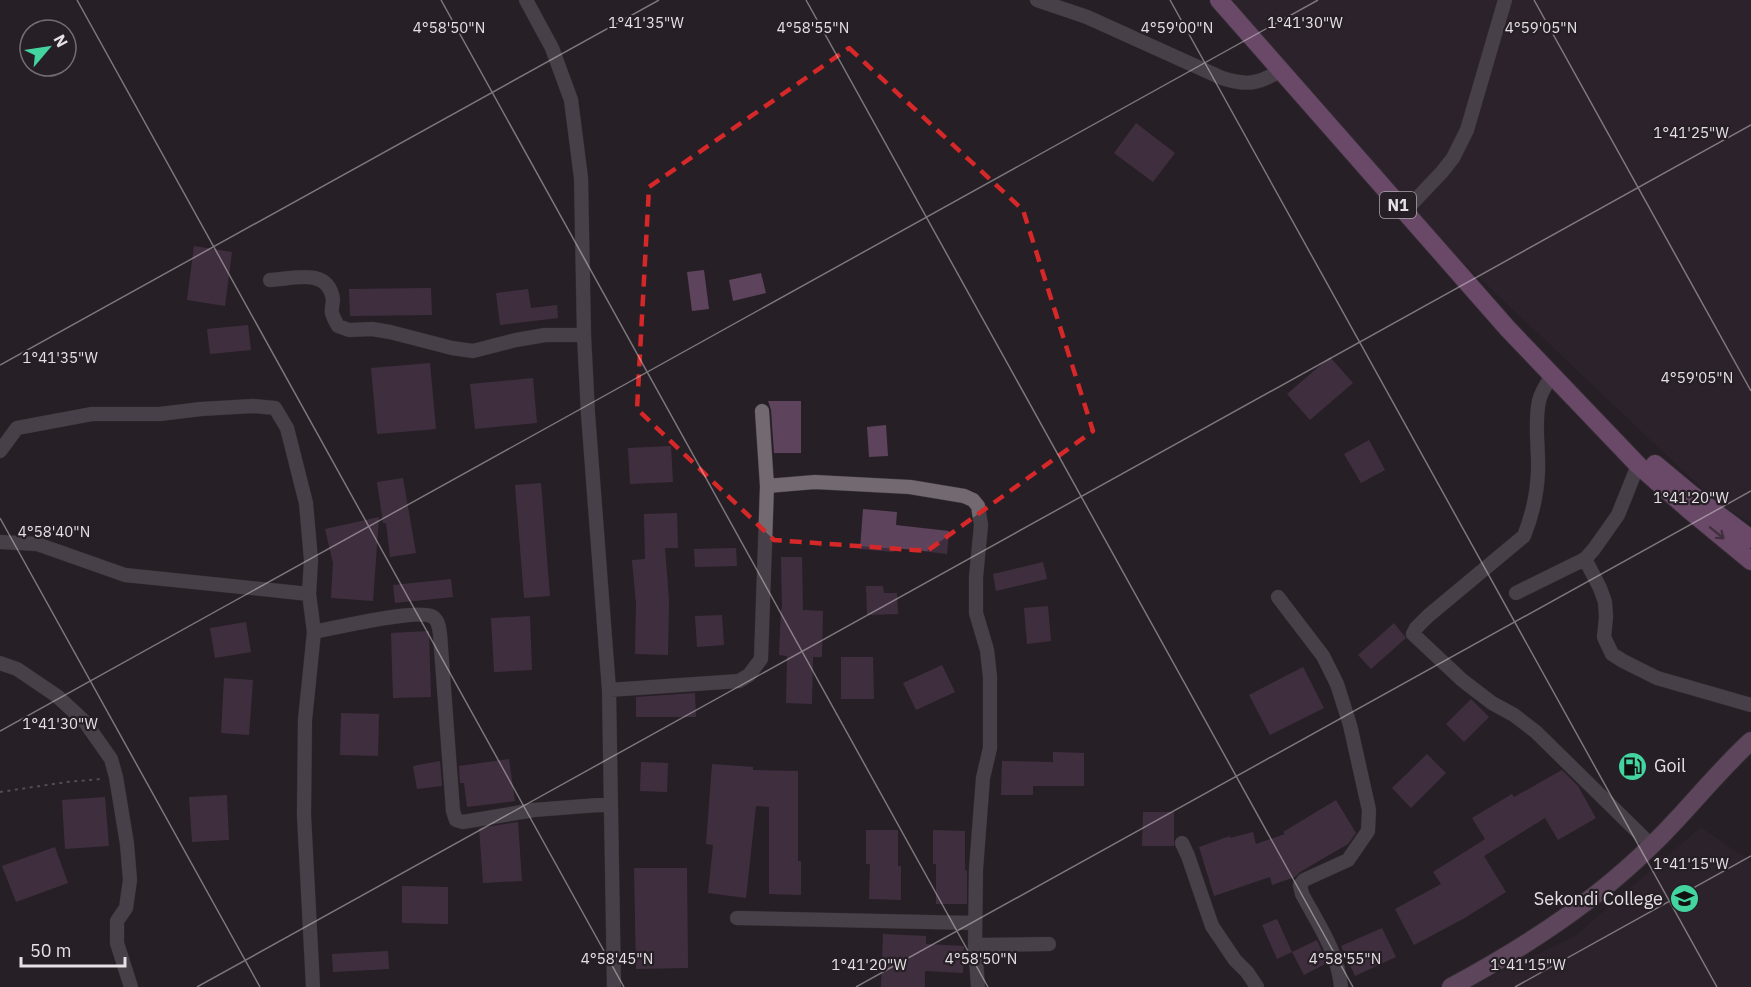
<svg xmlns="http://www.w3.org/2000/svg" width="1751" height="987" font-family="'IBM Plex Sans',sans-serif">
	<rect width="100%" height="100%" fill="#261f26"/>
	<path fill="#332732" d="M1232,0H1751V523L1716,502L1428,229Z
		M1701,827L1751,862V987H1469L1575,936Z"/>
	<path fill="#5e435c" d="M1136,123L1175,153L1153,182L1114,153Z
		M194,246L232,252L225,306L187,300Z
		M704,270L709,309L692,311L687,272Z
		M761,273L766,293L733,301L729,280Z
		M431,288L432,315L350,316L349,289Z
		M528,289L531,308L557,305L558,318L500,325L496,293Z
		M248,325L251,350L210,354L207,329Z
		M1330,357L1353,383L1310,420L1287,394Z
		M430,363L436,429L377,434L371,368Z
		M533,378L537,423L475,429L470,384Z
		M768,401H801V453H774L771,410Z
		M886,425L888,456L869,457L867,427Z
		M1369,440L1385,470L1361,483L1344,454Z
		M671,446L673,482L630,484L628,448Z
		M403,478L416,553L390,557L386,523H383L377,482Z
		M541,483L550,596L524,598L515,485Z
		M863,509L897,512L896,525L949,531L947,554L895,548L894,552L860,549Z
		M677,513L678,548H665L669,600L668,655L635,654L636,604L632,560L645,559L644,514Z
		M379,517L373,601L331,598L333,563L325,529Z
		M736,548L737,566L695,567L694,549Z
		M781,557H802L803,610L823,611L822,657H813L812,704L786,703L787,656L779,655L781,609H782Z
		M1043,562L1047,579L996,591L993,574Z
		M451,579L453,597L395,603L393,585Z
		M866,586H883L884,593H897L898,614L867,615Z
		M1048,606L1051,641L1027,644L1024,608Z
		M722,615L724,645L697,647L695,616Z
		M530,616L532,670L494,672L491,618Z
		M246,622L251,652L215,658L210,628Z
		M1394,623L1406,638L1371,669L1358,655Z
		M429,631L431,697L393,698L391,633Z
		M841,657H873L874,699H841Z
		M942,665L955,692L916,710L903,683Z
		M1303,667L1324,708L1270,735L1249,695Z
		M224,678L253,680L249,735L221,733Z
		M695,693L696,717H636V697Z
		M1471,699L1489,717L1464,742L1446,724Z
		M341,713L379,714L378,756L340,755Z
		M1053,752L1084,753V786H1033V795H1001L1002,761L1053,762Z
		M1427,754L1446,773L1411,808L1392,788Z
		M509,759L515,801L467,807L464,783H460L459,766Z
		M440,761L442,786L417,789L413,766Z
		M641,762L668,763L667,792L640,791Z
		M712,764L753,767V770L798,771V861H801V895L769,894V807L756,806L746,898L708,893L713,845L706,844Z
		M1562,770L1578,786L1596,818L1558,840L1545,818L1484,856L1506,892L1463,919L1414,945L1395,909L1441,884L1433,872L1485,839L1472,818L1512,794L1514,797Z
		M227,795L229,840L192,842L189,797Z
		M105,797L109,846L65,849L62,800Z
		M1336,800L1356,833L1348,844L1300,872L1295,877L1272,885L1270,877L1214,896L1199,847L1230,836V838L1253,832L1256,844L1285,834L1283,832Z
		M1143,812H1174V846H1142Z
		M518,822L522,881L483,883L479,828Z
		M866,830H898V866H901V900L869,899L870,864H866Z
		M933,830L965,831V870L967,871V904H936V864H933Z
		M55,847L68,883L16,902L2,866Z
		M634,868H687L688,968L636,969Z
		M402,886L448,887V924L402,923Z
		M1277,919L1292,952L1277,959L1262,925Z
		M1382,928L1396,957L1355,976L1341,946Z
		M883,934L926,936V944L964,946L963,973L925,971V987H881Z
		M1317,940L1327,963L1304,975L1292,952Z
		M388,951L389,969L333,972L332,954Z"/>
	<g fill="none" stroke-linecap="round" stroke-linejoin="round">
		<defs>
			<path id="minor" d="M526,0L552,48L571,100L581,178L584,335L588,414L609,690L614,987
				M1037,0L1087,17L1222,78C1247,86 1259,84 1281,70
				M1404,212L1442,172L1453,158L1467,130L1505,0
				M270,280C294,279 328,267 333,299C333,304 331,309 332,313C333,317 336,322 338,326L349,330L372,329L390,332L452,348L473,351L516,340L545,335H584
				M1552,376C1547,383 1541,392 1539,401C1534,424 1539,449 1538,472C1537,494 1532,516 1524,536L1428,616L1416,628L1413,634L1462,680L1492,703L1514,715L1536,732L1652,846
				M0,451L17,428L92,414H160L201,409L253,406L275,408L287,428L306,503L311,560L309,594L314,632L305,720L304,815L313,987
				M767,486L815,482L910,487L964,496L973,500L978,506L981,525L976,577V613L987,650L990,677V748L983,778L976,869L975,945L978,987
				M0,542L37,544L125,575L309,594
				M1585,559L1600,588L1605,602L1606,617L1604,637L1612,654L1623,661L1657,678L1751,705
				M1516,593L1585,559L1594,549L1618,515L1638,465
				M1278,597L1323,656L1337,684L1350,725L1369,810L1368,831L1348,860L1304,880L1300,885L1302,894C1318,924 1338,952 1341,987
				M314,632C334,628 419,608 433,617C439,621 439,629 440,634L453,811L456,820L463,822L534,810L611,804
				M0,663L17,669L57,696L85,722L111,759L116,777L127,844L130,880L126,908L117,921V943L131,987
				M609,690L739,681L749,675L761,659L767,486L762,411
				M1182,843L1188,856L1212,926L1235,960L1247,972L1257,987
				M737,918L975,923
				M975,945L1049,944"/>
			<path id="major" d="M1451,987C1524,948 1594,903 1653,844C1687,811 1716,773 1751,741"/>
			<path id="highway" d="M1219,0L1508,329L1638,465L1688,509L1751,561
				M1655,464L1691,494L1751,539"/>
		</defs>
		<use href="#minor" stroke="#3e393e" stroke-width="15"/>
		<use href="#major" stroke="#3e393e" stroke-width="20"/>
		<use href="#highway" stroke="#3e393e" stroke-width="20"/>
		<path stroke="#898489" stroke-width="2" stroke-dasharray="3 4.5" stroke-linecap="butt" d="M0,792L67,782L101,779"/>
		<use href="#minor" stroke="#726971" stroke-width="14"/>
		<use href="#major" stroke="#9f759c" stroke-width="18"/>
		<use href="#highway" stroke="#bd7db8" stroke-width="18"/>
	</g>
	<defs><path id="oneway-shaft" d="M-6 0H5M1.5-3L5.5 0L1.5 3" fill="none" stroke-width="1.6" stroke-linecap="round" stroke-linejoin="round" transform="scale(1.5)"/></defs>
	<use stroke="#624560" href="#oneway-shaft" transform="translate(1717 533) rotate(39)"/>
	<path d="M0 0H1751V987H0ZM849,48L1023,210L1093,431L927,551L774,540L637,409L649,187Z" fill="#261f26" fill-opacity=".55" fill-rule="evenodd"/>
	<path fill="none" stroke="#d62828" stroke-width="4.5" stroke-dasharray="12 8" stroke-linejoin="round" d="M849,48L1023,210L1093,431L927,551L774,540L637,409L649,187Z"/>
	<path fill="none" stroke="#e6e1e5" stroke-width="1.5" stroke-opacity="0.45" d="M77,0L624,987M441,0L988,987M806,0L1353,987M1170,0L1717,987M1534,0L1751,391M0,365L659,0M0,518L260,987M0,731L1318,0M197,987L1751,125M856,987L1751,491M1515,987L1751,856"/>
	<defs>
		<symbol id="fuel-disc" viewBox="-11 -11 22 22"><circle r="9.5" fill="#43d4a0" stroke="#261f26"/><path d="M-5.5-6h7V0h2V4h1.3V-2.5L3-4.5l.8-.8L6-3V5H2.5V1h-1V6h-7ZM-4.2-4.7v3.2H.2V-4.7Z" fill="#111"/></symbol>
		<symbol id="school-disc" viewBox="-11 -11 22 22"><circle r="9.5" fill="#43d4a0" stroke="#261f26"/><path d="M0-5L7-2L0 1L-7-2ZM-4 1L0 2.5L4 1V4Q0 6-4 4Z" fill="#111"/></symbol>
	</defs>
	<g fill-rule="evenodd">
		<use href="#fuel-disc" x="1616" y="750" width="33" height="33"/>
		<use href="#school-disc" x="1668" y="882" width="33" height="33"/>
	</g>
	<g text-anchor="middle" stroke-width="4.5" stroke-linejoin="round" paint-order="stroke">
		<rect fill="#261f26" stroke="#aca7ac" stroke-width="1.5" x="1380" y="192" width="36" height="26" rx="4.5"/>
		<g font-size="16" font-weight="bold" fill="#e6e1e5">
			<text x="1398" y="211">N1</text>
		</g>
		<g font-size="18" fill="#e6e1e5" stroke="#261f26" text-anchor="start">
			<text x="1654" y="772">Goil</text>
			<text x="1663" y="905" text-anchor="end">Sekondi College</text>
		</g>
	</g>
	<g font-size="15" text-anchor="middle" fill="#e6e1e5" stroke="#261f26" stroke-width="4.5" stroke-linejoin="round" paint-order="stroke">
		<text x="646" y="28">1°41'35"W</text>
		<text x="1305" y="28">1°41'30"W</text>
		<text x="449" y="33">4°58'50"N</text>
		<text x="813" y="33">4°58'55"N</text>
		<text x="1177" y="33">4°59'00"N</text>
		<text x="1541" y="33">4°59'05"N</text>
		<text x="1691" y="138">1°41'25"W</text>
		<text x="60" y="363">1°41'35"W</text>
		<text x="1697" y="383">4°59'05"N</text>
		<text x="1691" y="503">1°41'20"W</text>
		<text x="54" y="537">4°58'40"N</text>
		<text x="60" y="729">1°41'30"W</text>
		<text x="1691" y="869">1°41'15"W</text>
		<text x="617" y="964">4°58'45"N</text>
		<text x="981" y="964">4°58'50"N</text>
		<text x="1345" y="964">4°58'55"N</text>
		<text x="869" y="970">1°41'20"W</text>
		<text x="1528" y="970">1°41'15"W</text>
	</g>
	<g transform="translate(48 48) rotate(61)"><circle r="28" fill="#261f26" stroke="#736d72" stroke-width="1.5"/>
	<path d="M0-4.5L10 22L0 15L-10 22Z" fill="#43d4a0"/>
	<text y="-9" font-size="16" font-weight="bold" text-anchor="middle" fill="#e6e1e5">N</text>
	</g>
	<path d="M21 957v9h104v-9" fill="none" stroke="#e6e1e5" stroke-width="3"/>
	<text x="30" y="957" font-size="18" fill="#e6e1e5" stroke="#261f26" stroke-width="4.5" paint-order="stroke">50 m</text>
</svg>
